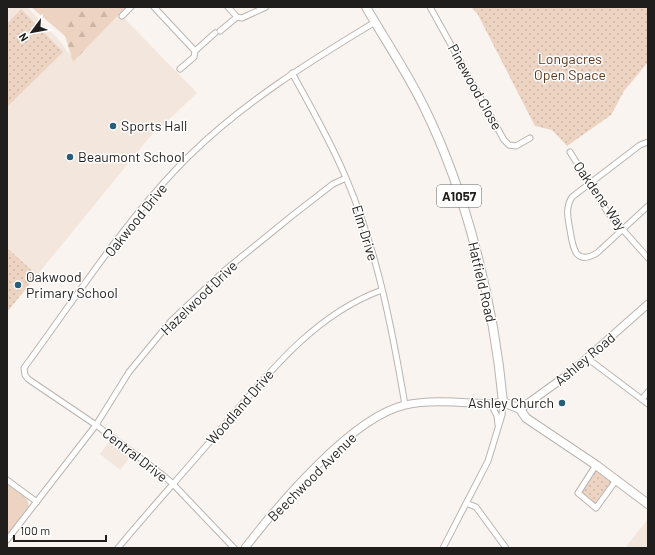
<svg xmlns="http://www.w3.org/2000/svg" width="655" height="555" font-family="Barlow,sans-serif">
	<defs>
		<pattern id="forest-firs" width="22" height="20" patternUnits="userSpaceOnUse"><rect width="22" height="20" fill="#edd4c2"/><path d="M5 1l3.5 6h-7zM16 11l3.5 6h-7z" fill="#cbb6a6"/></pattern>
		<pattern id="park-dots" width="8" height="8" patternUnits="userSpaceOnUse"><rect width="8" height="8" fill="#edd4c2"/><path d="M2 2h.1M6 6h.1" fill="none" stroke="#cbb6a6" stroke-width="1.8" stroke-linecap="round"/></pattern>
	</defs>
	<rect width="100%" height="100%" fill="#faf4f0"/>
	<path fill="#f3e6dd" d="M11,7H27L58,39L72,57L117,11L197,93L149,138L7,312V11Z
		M110,440L131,456L120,470L100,454Z
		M648,519V548H625L636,534Z"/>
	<path fill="#edd4c2" d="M31,7H65V36Z
		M7,483C16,490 30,496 29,508L7,535Z"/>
	<path fill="url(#forest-firs)" d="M65,7H126L73,62L65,36Z"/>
	<path fill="url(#park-dots)" d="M471,7H648V62L624,91L611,115L567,146L552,130L535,126L477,13Z
		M21,9L63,52L7,107V24Z
		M7,248L37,275L7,312Z
		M598,468L615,481L596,507L580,494Z"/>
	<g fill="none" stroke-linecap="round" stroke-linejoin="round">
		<defs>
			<path id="street" d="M154,7L195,51L194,57L180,69
				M228,7L237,17L242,18L266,7
				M430,7L504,140L509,145L516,146L530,138
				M122,16L131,7
				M220,31L237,17
				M195,51L215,33
				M292,73C311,107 331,142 346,178C377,250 392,328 405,405
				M648,142L640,145L572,197C565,208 568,218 570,230C573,248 575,266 597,253L648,206
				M570,152L608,213L648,258
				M587,358L648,404
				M642,399L648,392
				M491,404L497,416L498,425
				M596,465L578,493L596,508L617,479
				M7,480L37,502
				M466,503L476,507L506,548
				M7,540L96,425L129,372L171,321L224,271L293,215L333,184L346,178
				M118,548C147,513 177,480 207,445C258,387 307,317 382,290
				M234,548L172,483L160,473L96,425L28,379L25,375L24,368C75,299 128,216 189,156C244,102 309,62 375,22
				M443,548L488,461L502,415L503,402"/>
			<path id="secondary" d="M520,409L570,373L648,304
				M245,548C278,505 352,417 405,405C433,399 463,403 491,404L503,402"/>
			<path id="primary" d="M366,7C385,40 407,72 424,107C467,194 494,305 503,402L520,409L526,418L596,465L648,504"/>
		</defs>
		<use href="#street" stroke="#bab4b1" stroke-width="7"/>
		<use href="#secondary" stroke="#bab4b1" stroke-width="9"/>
		<use href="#primary" stroke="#bab4b1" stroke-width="10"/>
		<use href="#street" stroke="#fff" stroke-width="5"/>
		<use href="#secondary" stroke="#fff" stroke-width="7"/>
		<use href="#primary" stroke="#fff" stroke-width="8"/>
	</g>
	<g fill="#275e78" stroke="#fff" stroke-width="1.5">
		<circle cx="113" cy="126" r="4"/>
		<circle cx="70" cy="157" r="4"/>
		<circle cx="18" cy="285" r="4"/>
		<circle cx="562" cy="403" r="4"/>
	</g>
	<g text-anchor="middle" stroke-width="3" stroke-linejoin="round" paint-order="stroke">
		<rect fill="#fff" stroke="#636260" stroke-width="1" x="437" y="185" width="44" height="22" rx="3"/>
		<g font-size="13" font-weight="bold" fill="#201e1c">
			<text x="459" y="201">A1057</text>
		</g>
		<g font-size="14" fill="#5d3618" stroke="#fff">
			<text x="570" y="64">Longacres<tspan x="570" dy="16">Open Space</tspan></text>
		</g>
		<g font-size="14" fill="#201e1c" stroke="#fff">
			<text transform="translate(475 87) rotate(61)" y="5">Pinewood Close</text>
			<text transform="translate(600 196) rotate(55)" y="5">Oakdene Way</text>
			<text transform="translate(136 220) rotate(-51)" y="5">Oakwood Drive</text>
			<text transform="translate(365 233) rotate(73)" y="5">Elm Drive</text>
			<text transform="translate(482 282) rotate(77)" y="5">Hatfield Road</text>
			<text transform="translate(199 298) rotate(-44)" y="5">Hazelwood Drive</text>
			<text transform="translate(585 359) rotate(-40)" y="5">Ashley Road</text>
			<text transform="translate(240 407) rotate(-49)" y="5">Woodland Drive</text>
			<text transform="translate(135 455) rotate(38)" y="5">Central Drive</text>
			<text transform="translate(312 477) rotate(-45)" y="5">Beechwood Avenue</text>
		</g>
		<g font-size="14" fill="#201e1c" stroke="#fff" text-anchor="start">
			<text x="121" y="131">Sports Hall</text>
			<text x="78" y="162">Beaumont School</text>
			<text x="26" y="282">Oakwood<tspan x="26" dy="16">Primary School</tspan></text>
			<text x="554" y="408" text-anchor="end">Ashley Church</text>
		</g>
	</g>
	<rect width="655" height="555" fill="none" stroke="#201e1c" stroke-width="16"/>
	<g transform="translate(32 32) rotate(238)" stroke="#ffffff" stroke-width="3" paint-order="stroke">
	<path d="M0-3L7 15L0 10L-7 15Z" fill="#201e1c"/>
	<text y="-6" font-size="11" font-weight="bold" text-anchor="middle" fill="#201e1c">N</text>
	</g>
	<path d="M14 535v6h92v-6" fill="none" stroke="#201e1c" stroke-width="2"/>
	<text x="20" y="535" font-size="12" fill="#201e1c" stroke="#ffffff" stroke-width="3" paint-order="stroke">100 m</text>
</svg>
